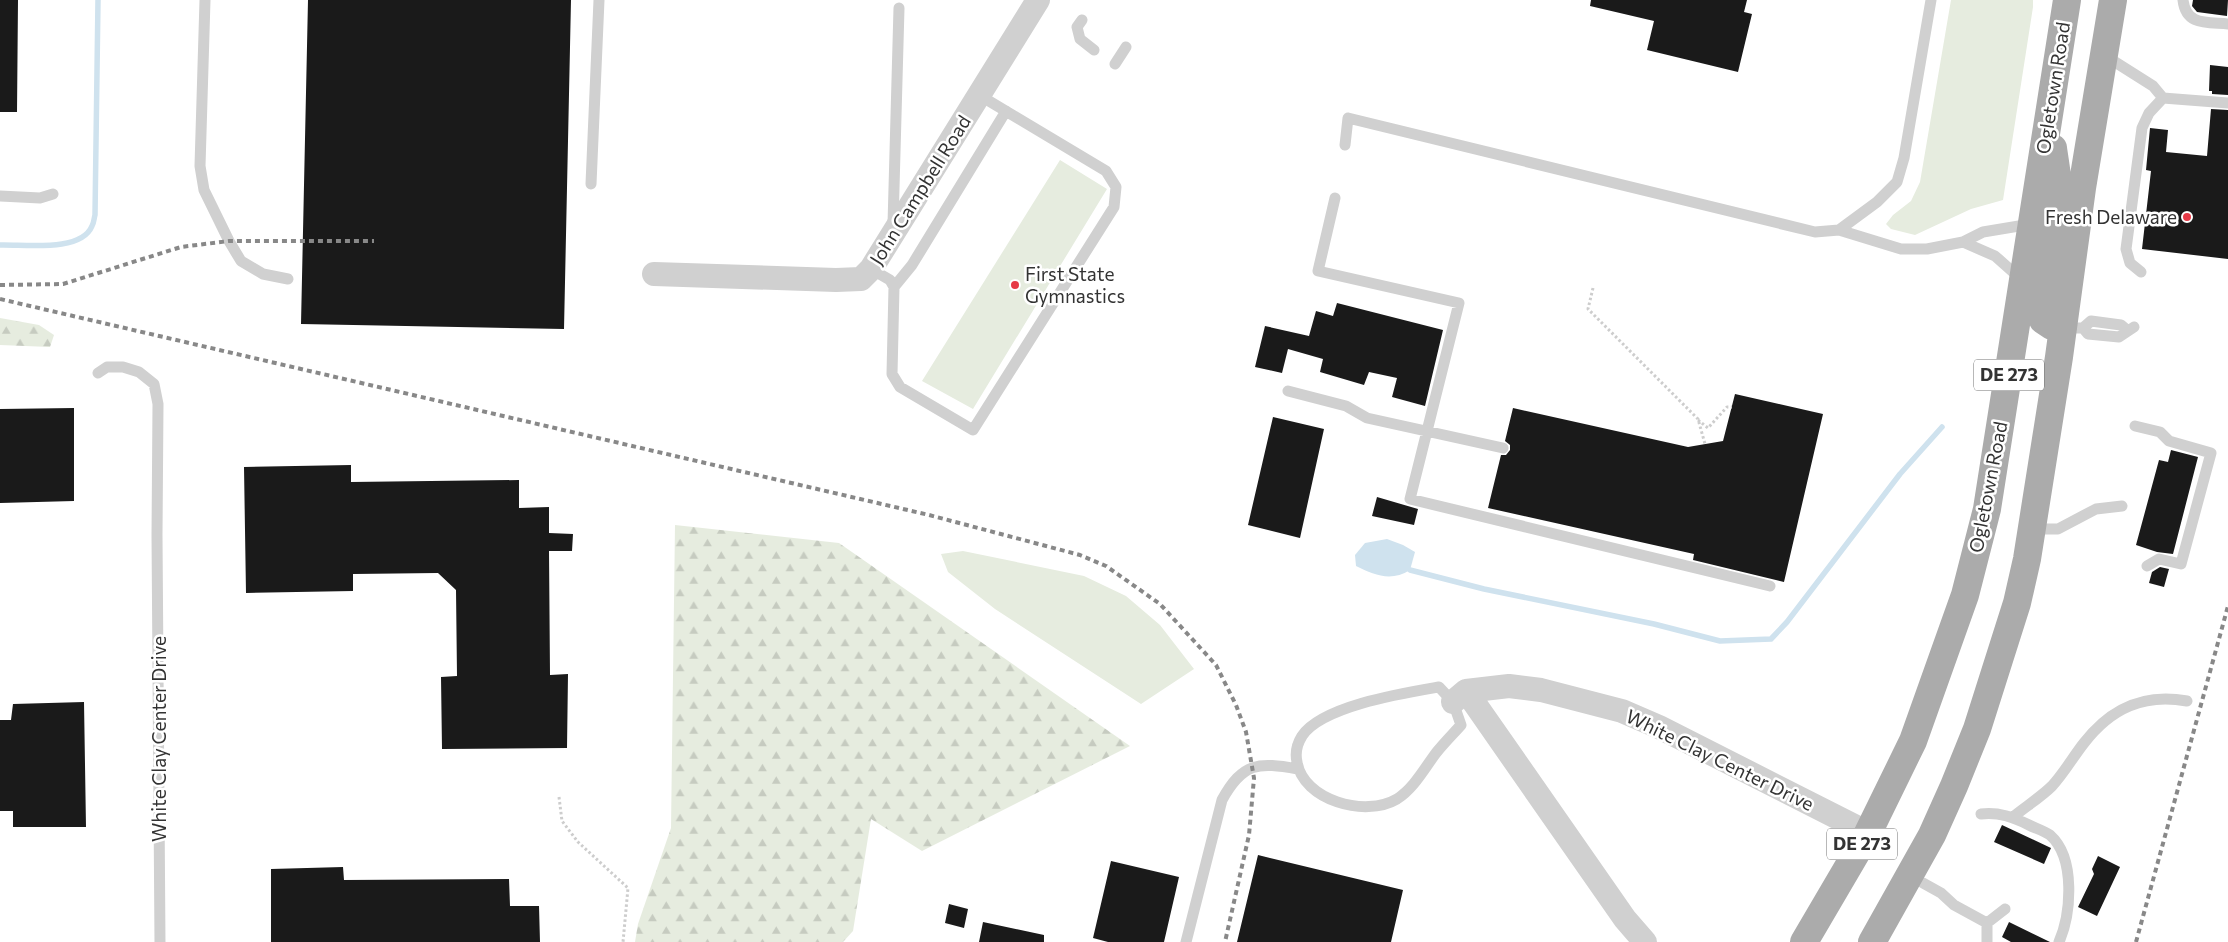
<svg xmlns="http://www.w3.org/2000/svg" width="2228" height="942" font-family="Commissioner,sans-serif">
	<defs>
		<pattern id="forest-firs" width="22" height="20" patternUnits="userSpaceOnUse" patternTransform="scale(1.25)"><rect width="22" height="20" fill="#e6ecdf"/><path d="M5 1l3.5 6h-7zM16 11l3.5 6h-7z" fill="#c6cbc0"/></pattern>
	</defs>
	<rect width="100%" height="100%" fill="#fff"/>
	<path fill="#e6ecdf" d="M1951,0H2033V7L2003,200L1971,209L1915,235L1891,229L1886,224L1893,215L1911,201L1920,182Z
		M1060,160L1107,189L973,409L922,381Z
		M963,551L1084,576L1126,596L1160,625L1194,669L1141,704L995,609L948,572L941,554Z"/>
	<path fill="url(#forest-firs)" d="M0,318L39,325L54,335L50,347L0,345Z
		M675,525L839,543L1130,746L922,851L871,819L853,931L843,942H635L638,924L671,828Z"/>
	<path fill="#cfe2ee" d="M1387,539L1403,545L1415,552L1410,570C1391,582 1374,575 1356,566L1355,555L1365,543Z"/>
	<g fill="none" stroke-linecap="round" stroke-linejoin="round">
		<path stroke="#cfe2ee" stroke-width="5.5" d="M0,245C23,244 81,253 92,226C94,223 94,218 95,215L98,0
			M1410,570L1484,589L1654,624L1720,641L1771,639L1787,622L1900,474L1942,427"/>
	</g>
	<path fill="#1a1a1a" d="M0,0H18L17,112H0Z
		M308,0H571L564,329L301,324Z
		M1591,0H1747L1744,12L1752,14L1738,72L1647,50L1654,21L1590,6Z
		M2193,0H2228L2227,16L2197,12L2192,6Z
		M2210,65L2228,67V95L2212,94V91H2209Z
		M2211,109L2228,110V259L2142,249L2151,171L2146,170L2150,128L2168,130L2166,152L2207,156Z
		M1337,303L1443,330L1425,406L1392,397L1397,378L1369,372L1364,385L1320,372L1323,359L1288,349L1282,373L1255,367L1265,326L1309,336L1316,311L1333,316Z
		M1735,394L1823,414L1784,582L1693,560L1694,554L1488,508L1501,455H1506L1510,450V445L1505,441L1513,408L1688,447L1723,441Z
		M74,408V501L0,503V409Z
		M1273,417L1324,429L1300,538L1248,525Z
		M2171,450L2198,457L2173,554L2157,552L2136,545L2159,460L2168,462Z
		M351,465V482L519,480V508L549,507V533L573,534L572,551H549L550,675L568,674L567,748L442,749L441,677L457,676L456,590L438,573L353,574V591L246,593L244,467Z
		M1377,497L1418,509L1414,525L1372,516Z
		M2160,567L2169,569L2164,587L2149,583L2152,572Z
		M84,702L86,827H13V811H0V720H11L13,704Z
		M2002,825L2051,848L2044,864L1994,842Z
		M1258,855L1403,890L1391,942H1237Z
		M2098,856L2120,867L2097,916L2078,907L2094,874L2092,869Z
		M1111,861L1179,877L1164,942H1108L1093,938Z
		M343,867L344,880L509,879L510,906H539L540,942H271V869Z
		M949,904L968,909L964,928L945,923Z
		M983,922L1044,935V942H979Z
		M2009,922L2050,942H2011L2002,937Z"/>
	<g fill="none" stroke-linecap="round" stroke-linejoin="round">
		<path stroke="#cdcdcd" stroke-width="3" stroke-dasharray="2.5 2.5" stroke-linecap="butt" d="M1593,288L1588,309L1698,419L1705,444
			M1698,420L1708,428L1727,407H1732
			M559,797L562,821L578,842L628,888L623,942"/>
		<path stroke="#d0d0d0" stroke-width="11" d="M205,0L200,166L204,190L229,241L241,261L263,274L288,279
			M2183,0C2186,26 2207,22 2228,24
			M1082,20L1077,27L1080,39L1094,50
			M2104,55L2153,86L2163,98L2228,103
			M1115,64L1126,47
			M1345,145L1348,118L1815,232L1839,230L1877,202L1897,182L1904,158L1931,0
			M591,184L599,0
			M0,196L40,198L53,194
			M1335,198L1318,271L1459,303L1410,499L1770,586
			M893,224L899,8
			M1839,230L1901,249H1927L1963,242L1983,232L2031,224
			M1963,242L1995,256L2022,280
			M871,269L890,280L894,287L892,374L900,387L973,430L1114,207L1116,187L1106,171L979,95
			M2141,272L2130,263L2126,249L2142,128L2149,113L2163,98
			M894,287L912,265L1006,111
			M2063,328H2083L2088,334L2119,337L2134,327
			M2083,328L2091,321L2121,325L2128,331
			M98,373L107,367H123L139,372L154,384L158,404L157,535L160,942
			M1288,391L1346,406L1367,418L1503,448
			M2135,426L2160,432L2169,441L2211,453L2181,564L2159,559L2147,566
			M2032,529H2058L2096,509L2122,506
			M1439,687L1453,702L1461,725C1453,734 1444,743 1436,753C1424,769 1414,788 1397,799C1365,818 1303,800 1297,762C1295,753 1297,744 1302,736C1322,706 1404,693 1439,687Z
			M1981,814C1999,812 2013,817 2029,825C2035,828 2044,831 2050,835C2076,858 2071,914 2059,942
			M2013,817C2025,807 2041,797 2052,786C2064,773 2073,757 2084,743C2111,708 2144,693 2187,701
			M1923,883L1941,893L1954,905L1987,923V942
			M1987,923L2005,909
			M1186,942L1222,800C1243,762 1258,762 1298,769"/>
		<path stroke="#d0d0d0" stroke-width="24" d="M654,274L836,280L861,279L871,269L1038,0
			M1466,691L1625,919L1645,942
			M1453,702L1466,691L1509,686L1541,690L1622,711L1659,727L1868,833"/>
		<path stroke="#ababab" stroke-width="28" d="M2053,148C2055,164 2059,181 2058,198C2055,239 2043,279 2043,320L2052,326L2063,328
			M1804,942L1868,833L1913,741L1965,595L1987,509L2067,0
			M1872,942L1932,835L1954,786L1977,729L2017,603L2027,559L2059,357L2082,188L2113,0"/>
		<path stroke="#888" stroke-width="4" stroke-dasharray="5 4" stroke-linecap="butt" d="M0,285L63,284L181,247L229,241H374
			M0,299L929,515L1080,555L1106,566L1160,604L1216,665L1236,705L1246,732L1254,778L1249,835L1225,942
			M2136,942L2228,606"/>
	</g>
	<g fill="#e63946" stroke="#fff" stroke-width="2">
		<circle cx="2187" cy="217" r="5"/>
		<circle cx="1015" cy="285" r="5"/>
	</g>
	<g text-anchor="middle" stroke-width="5" stroke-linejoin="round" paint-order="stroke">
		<g fill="#fff" stroke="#707070" stroke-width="1">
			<rect x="1974" y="359.5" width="70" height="31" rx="4"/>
			<rect x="1827" y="828.5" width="70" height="31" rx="4"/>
		</g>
		<g font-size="18" font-weight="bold" fill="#333">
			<text x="2009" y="381">DE 273</text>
			<text x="1862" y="850">DE 273</text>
		</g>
		<g font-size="19" fill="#333" stroke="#fff">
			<text transform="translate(2053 88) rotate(-81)" y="7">Ogletown Road</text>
			<text transform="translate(920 190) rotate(-58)" y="7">John Campbell Road</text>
			<text transform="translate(1988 487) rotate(-79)" y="7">Ogletown Road</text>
			<text transform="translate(159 739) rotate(-90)" y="7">White Clay Center Drive</text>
			<text transform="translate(1720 760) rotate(26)" y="7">White Clay Center Drive</text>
		</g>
		<g font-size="19" fill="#333" stroke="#fff" text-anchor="end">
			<text x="2177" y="224">Fresh Delaware</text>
			<text x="1025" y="281" text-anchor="start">First State<tspan x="1025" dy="22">Gymnastics</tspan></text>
		</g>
	</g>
</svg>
